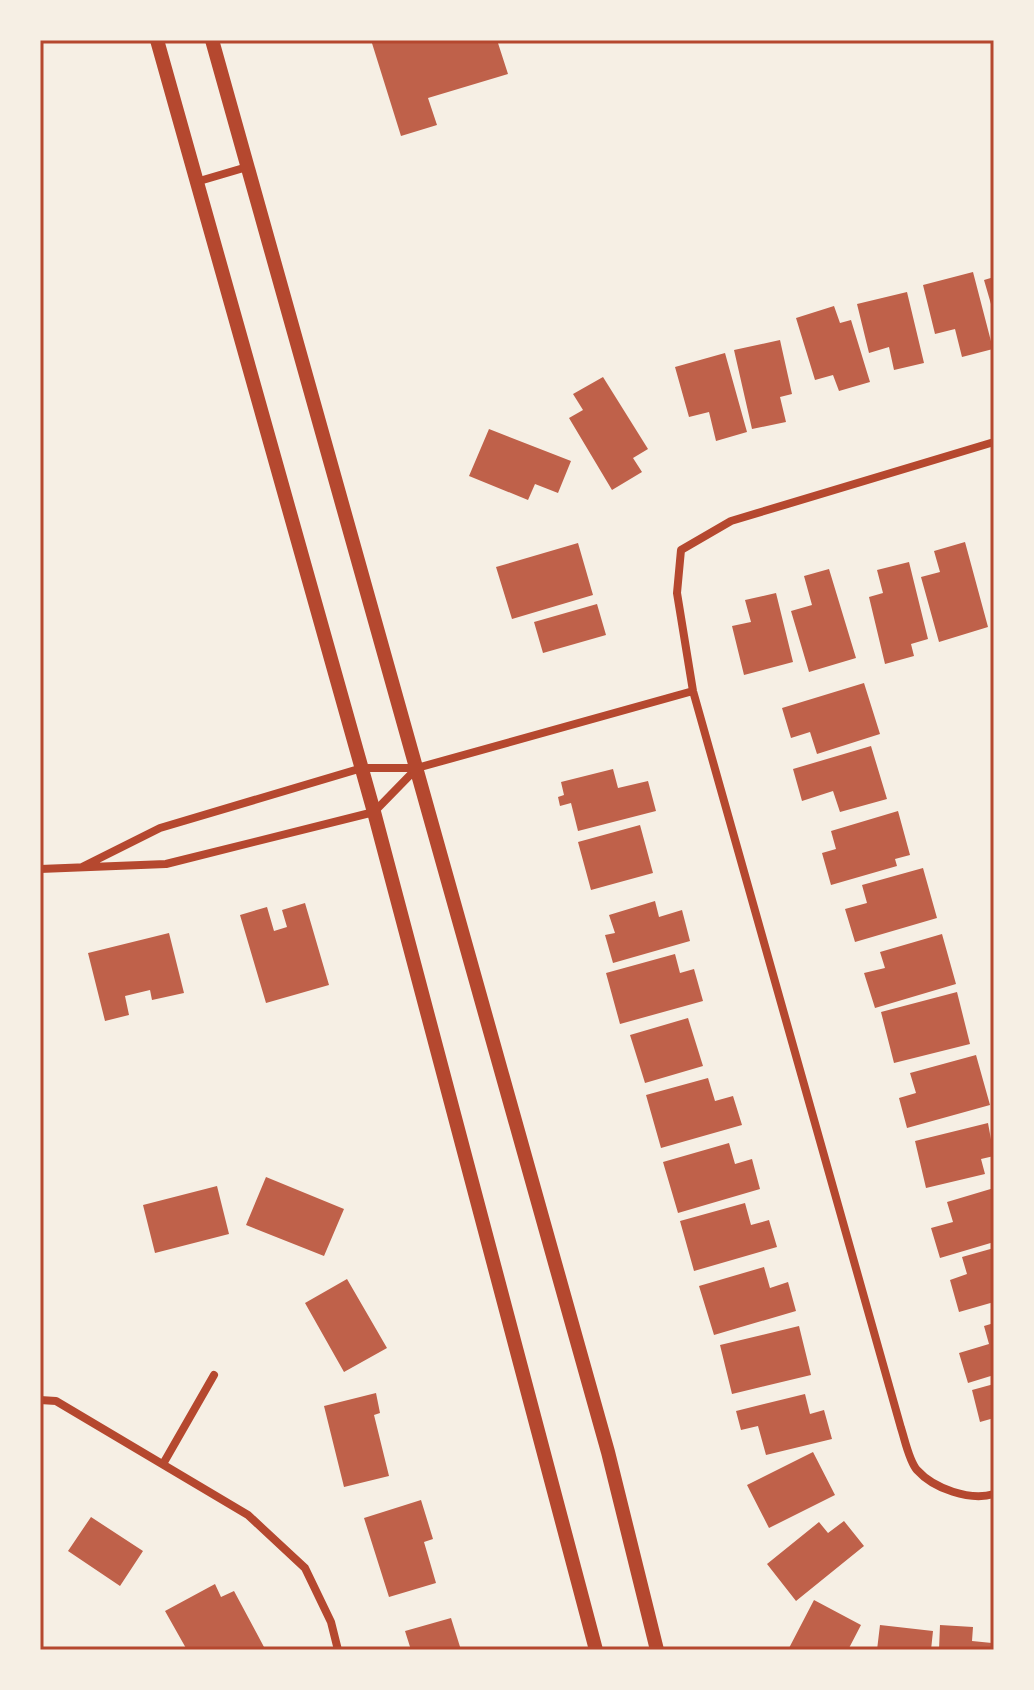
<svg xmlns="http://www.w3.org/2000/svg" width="1034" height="1690" font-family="Mulish,sans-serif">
	<rect width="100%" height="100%" fill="#f6efe4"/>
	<path fill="#bf614a" d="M371,40H497L508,74L428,98L437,125L401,136Z
		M973,272L993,349L962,357L955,329L935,334L923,285Z
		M994,277V311H993L984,280Z
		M907,292L924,363L894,370L889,347L869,353L857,304Z
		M834,306L840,323L851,320L870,382L839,391L833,375L815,380L796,318Z
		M780,340L792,394L780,397L786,422L752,429L734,350Z
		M725,353L747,432L716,441L709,412L689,417L675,367Z
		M603,377L648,449L633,458L642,472L612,490L569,418L583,410L573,394Z
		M489,429L571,461L558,493L535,484L528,500L469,476Z
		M965,542L988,627L939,642L921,577L940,572L934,551Z
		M578,543L593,595L512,619L496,567Z
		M909,562L928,639L911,644L914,656L885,664L869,597L883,593L877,570Z
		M829,569L856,658L809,672L791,611L812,605L804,576Z
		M776,593L793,662L744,675L732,626L751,622L745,600Z
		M597,604L606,635L543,653L534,622Z
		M864,683L880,734L817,754L810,732L791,738L782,708Z
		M871,746L887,799L840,812L833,791L802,801L793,769Z
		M613,769L618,788L648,781L656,811L578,831L571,803L560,806L558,797L564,795L561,782Z
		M898,811L910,855L895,859L897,866L831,885L822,853L836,849L831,831Z
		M640,825L653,873L591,890L578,842Z
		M923,868L937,918L855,942L845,909L867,903L862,885Z
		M655,901L659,917L682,910L690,941L613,963L605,935L615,933L609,915Z
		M305,903L329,985L266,1003L240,915L267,907L274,931L287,927L282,910Z
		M169,933L184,993L152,1000L150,990L125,996L129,1015L105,1021L88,953Z
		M942,934L956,984L875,1008L864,973L885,968L880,952Z
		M675,954L680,973L694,969L703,1001L620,1024L606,973Z
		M957,992L970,1044L894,1063L881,1012Z
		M688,1018L703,1066L645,1083L630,1035Z
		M976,1055L990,1105L907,1128L899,1098L916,1093L910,1073Z
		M708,1078L715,1101L733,1096L742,1125L661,1148L646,1095Z
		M988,1123L994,1156L981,1159L985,1174L926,1188L915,1141Z
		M729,1143L735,1164L752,1159L760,1189L678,1213L663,1162Z
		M266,1177L344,1209L324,1256L246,1225Z
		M217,1186L229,1234L155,1253L143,1205Z
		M994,1188V1242L940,1258L931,1228L953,1222L947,1202Z
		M745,1203L751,1225L769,1220L777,1247L694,1271L680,1221Z
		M994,1248V1302L959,1312L950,1280L967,1274L962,1257Z
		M764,1267L770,1288L788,1282L796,1311L714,1335L699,1286Z
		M347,1279L387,1348L344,1372L305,1303Z
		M994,1323V1375L968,1383L959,1353L989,1344L984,1326Z
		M799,1326L811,1375L732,1394L720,1345Z
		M994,1384V1418L980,1422L972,1390Z
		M376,1393L380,1413L374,1415L389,1476L344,1487L324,1406Z
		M805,1394L810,1414L824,1410L832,1439L766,1455L758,1426L741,1430L736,1411Z
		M813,1452L835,1495L769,1528L747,1485Z
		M421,1500L433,1539L424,1542L436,1583L389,1597L364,1518Z
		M91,1517L143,1551L120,1586L68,1551Z
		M844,1521L864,1546L796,1601L767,1564L819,1522L828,1533Z
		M215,1584L221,1597L234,1591L264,1647L258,1650L195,1647L187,1650L165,1611Z
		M814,1600L861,1625L848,1650H788Z
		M451,1618L461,1650H411L405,1631Z
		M880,1625L933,1631L931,1650H877Z
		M940,1625L973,1627L972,1641L992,1643L991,1650H939Z"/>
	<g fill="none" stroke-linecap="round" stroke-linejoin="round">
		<path stroke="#b5482f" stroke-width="8" d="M196,182L247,167
			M994,442L731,521L681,550L677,593L693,691L901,1428C905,1440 909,1461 917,1470C934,1489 970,1501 994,1494
			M82,867L160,828L362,768H417L693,691
			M40,869L166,864L374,812L416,769
			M40,1400L56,1401L248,1515L305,1568L331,1622L338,1650
			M163,1464L214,1375"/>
		<path stroke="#b5482f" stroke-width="14" d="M157,40L374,812L596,1650
			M212,40L608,1452L657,1650"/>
	</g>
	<rect width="1034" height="1690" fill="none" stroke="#f6efe4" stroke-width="84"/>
	<rect x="42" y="42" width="950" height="1606" fill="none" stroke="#b5482f" stroke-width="3"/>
</svg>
